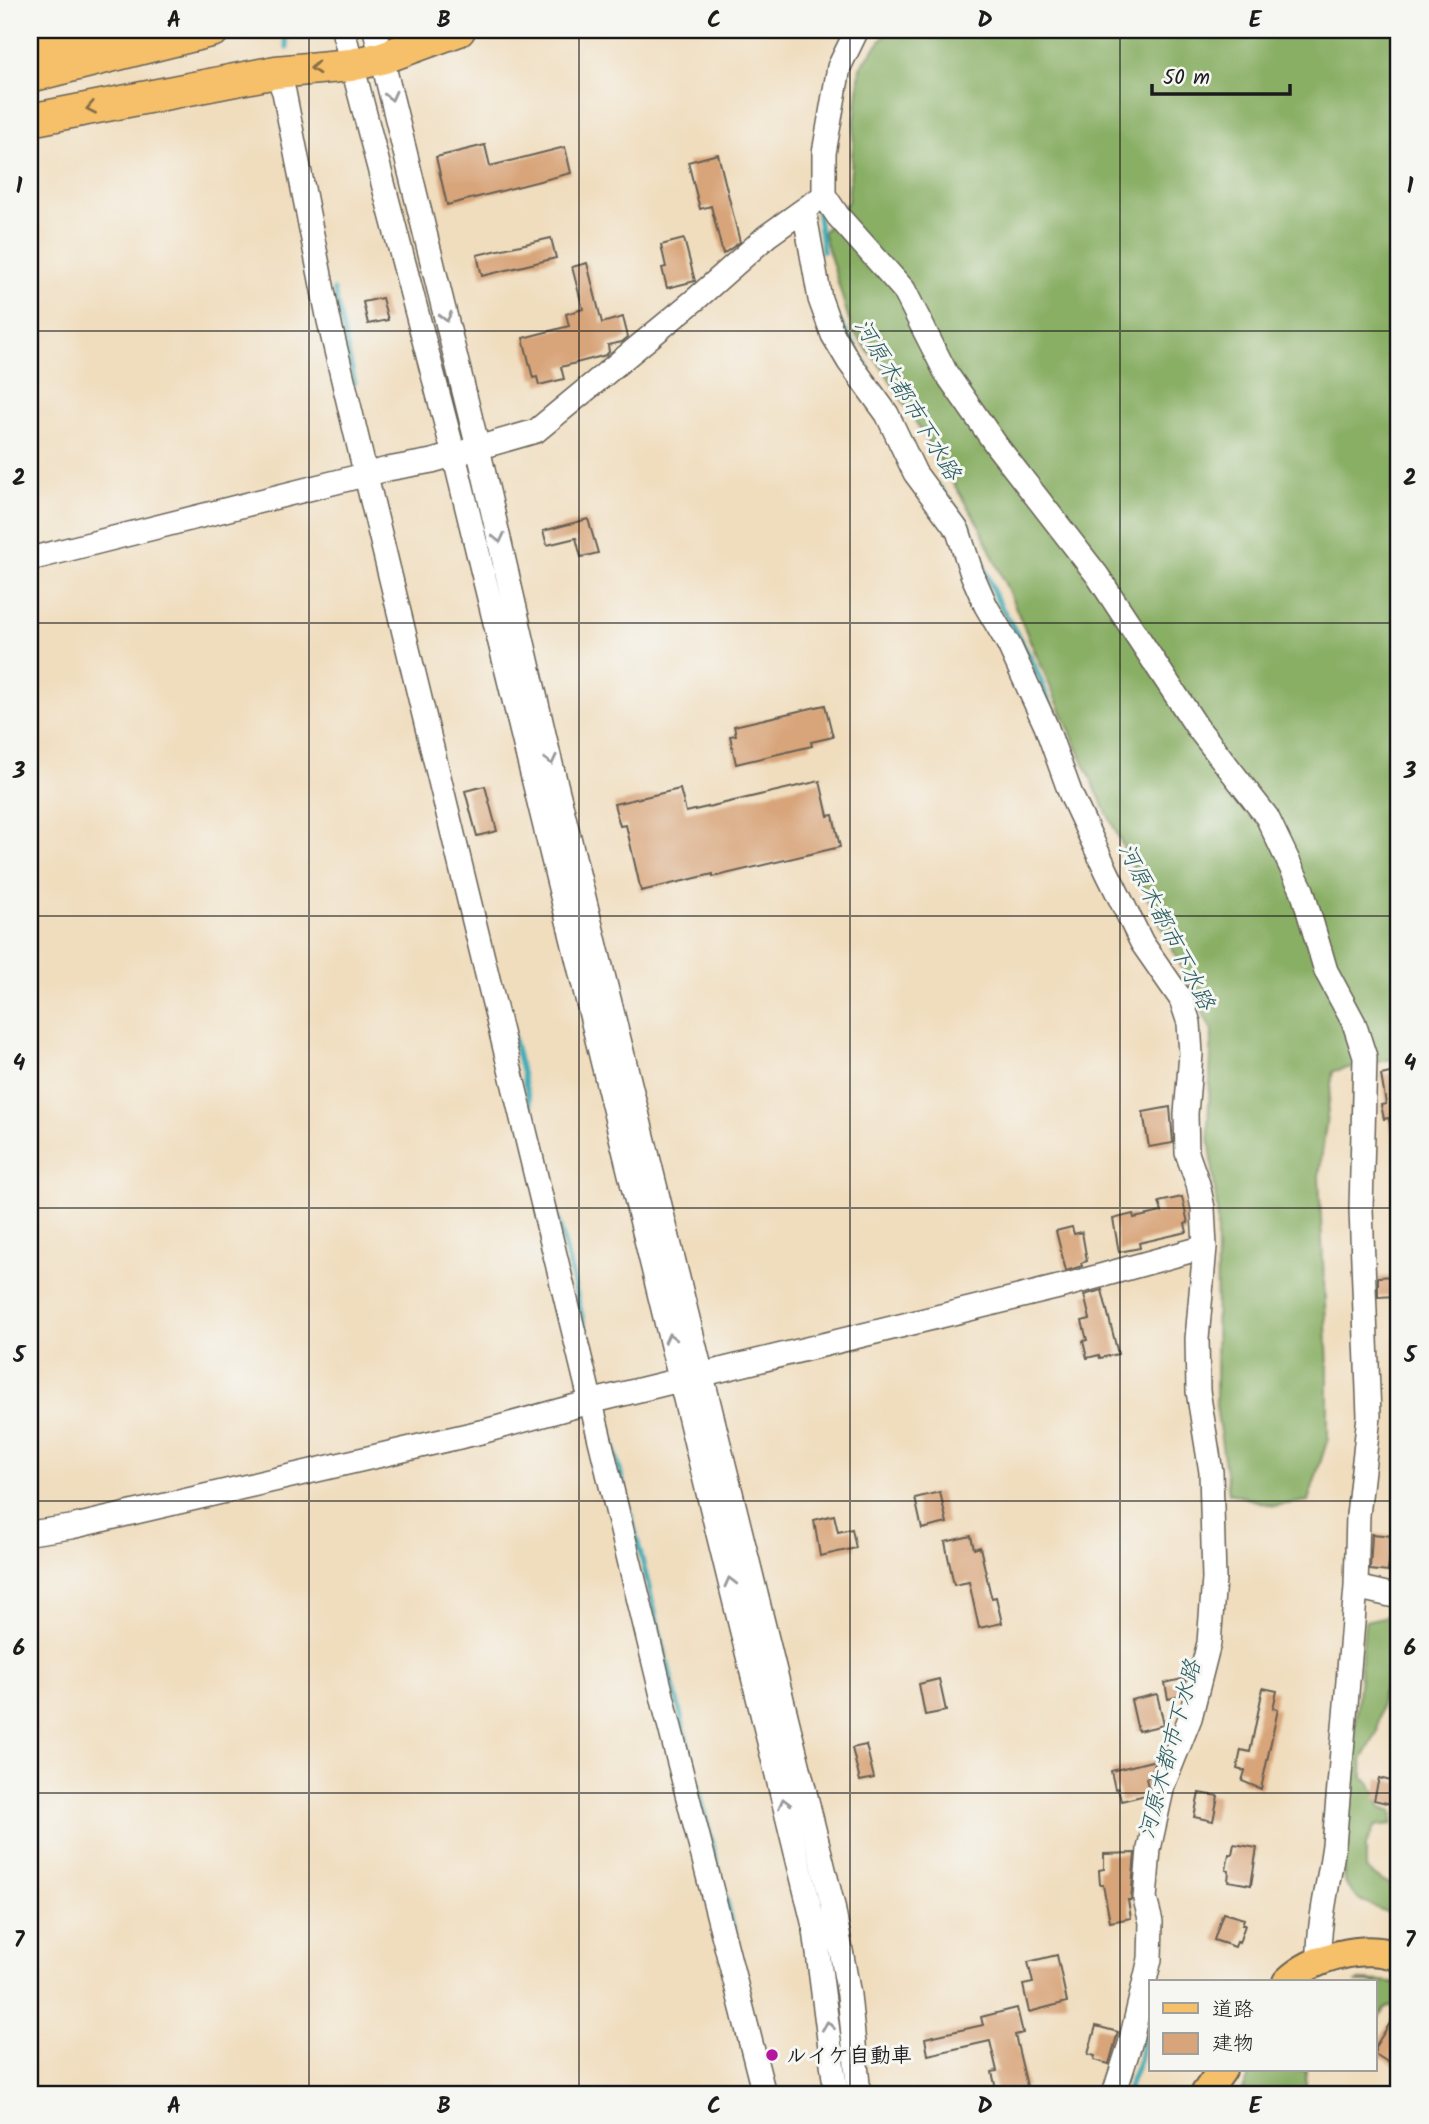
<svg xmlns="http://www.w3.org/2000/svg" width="1429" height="2124" font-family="Kalam,'Klee One',sans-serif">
	<rect width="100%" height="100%" fill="#f6f6f2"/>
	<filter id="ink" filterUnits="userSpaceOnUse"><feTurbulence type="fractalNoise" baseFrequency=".0143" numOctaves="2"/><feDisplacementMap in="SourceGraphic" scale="14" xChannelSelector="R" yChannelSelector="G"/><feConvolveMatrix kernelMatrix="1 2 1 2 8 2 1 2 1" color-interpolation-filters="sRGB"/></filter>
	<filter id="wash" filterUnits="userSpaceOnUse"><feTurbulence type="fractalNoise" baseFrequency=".00686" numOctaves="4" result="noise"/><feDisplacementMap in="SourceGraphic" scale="28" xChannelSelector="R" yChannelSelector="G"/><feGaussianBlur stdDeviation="1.57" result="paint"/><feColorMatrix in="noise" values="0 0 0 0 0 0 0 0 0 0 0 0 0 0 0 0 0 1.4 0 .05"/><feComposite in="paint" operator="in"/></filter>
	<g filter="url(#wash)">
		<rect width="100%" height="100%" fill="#f0ddbe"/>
		<path fill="#89af65" stroke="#526640" stroke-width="2" d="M889,30H1399V1058L1333,1071L1319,1176L1328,1366V1438L1308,1501L1274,1506L1229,1493L1216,1406L1217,1209L1208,1126L1212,1031L1095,788L980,527L885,372L852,330L823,232L848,202L860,67Z
			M1399,1613V1674L1391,1672L1382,1694L1377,1733L1362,1760L1363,1778L1371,1784L1381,1808L1393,1812L1392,1824L1375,1826L1366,1845V1869L1384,1882L1399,1886V1917C1381,1909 1351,1903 1345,1881C1343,1870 1345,1857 1344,1847L1365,1621Z
			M1365,1980L1392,1982L1399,1985V2003L1387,2008L1375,2021V1982H1355Z
			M1252,2070H1306V2094H1241Z"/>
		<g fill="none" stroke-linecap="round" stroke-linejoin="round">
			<path stroke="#3cacb8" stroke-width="5" d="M284,30L287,48
				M817,209L823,251
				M334,290L355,383
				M838,318L869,370
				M939,486L968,524L995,596L1032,660L1058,722L1087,802
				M513,1035L601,1393
				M604,1406L739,1950
				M1127,2091L1139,2060L1144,2034"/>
		</g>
		<g id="blocks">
			<path fill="#d8a479" d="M485,145L490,166L565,147L571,173L447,205L436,157Z
				M718,154L740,242L723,254L711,206L700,209L688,162Z
				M551,238L556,258L482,276L477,255Z
				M684,239L695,281L667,288L662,268L666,267L661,245Z
				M587,263L602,323L623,317L628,337L622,342L608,345L609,352L606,355L561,367L564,379L539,385L537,377L533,378L523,338L569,326L566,314L583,309L572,267Z
				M382,298L388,320L368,324L363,302Z
				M588,519L598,553L581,557L576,538L547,545L543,531Z
				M825,705L833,737L811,742L812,746L736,764L730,736L736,735L734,726Z
				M820,781L828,816L833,815L840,847L713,877V874L641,891L626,825L620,826L614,804L680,789L686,812Z
				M485,786L497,831L477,836L465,791Z
				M1399,1071V1132L1392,1133L1389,1118L1384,1119L1381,1105L1386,1104L1381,1075Z
				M1170,1107L1173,1143L1149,1147L1143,1112Z
				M1182,1197L1188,1223L1185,1224L1187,1232L1139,1243L1140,1248L1119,1252L1113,1219L1133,1214L1134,1218L1162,1212L1159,1202Z
				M1072,1227L1074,1234L1082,1232L1087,1261L1081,1263L1082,1266L1066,1271L1056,1231Z
				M1395,1276L1396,1296L1378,1297V1277Z
				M1102,1290L1118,1354L1100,1358L1099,1355L1087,1358L1083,1341L1087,1340L1082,1321L1090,1319L1084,1295Z
				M940,1492L947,1523L922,1529L915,1498Z
				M834,1515L838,1532L852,1529L856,1548L820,1556L814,1520Z
				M1372,1534L1393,1536L1388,1572L1370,1570Z
				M971,1536L974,1549L980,1547L990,1592L992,1598L996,1597L1002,1623L979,1628L969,1582L954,1585L945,1542Z
				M1186,1678L1181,1696L1168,1699L1165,1683Z
				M939,1679L946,1711L925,1715L919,1684Z
				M1263,1688L1277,1691L1273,1708L1278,1709L1261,1789L1242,1781L1245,1771L1237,1769L1241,1750L1250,1752Z
				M1157,1694L1164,1725L1138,1731L1131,1700Z
				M866,1745L874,1778L860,1781L852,1748Z
				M1156,1760L1151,1776L1146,1778L1148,1787L1146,1795L1121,1801L1118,1788L1115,1789L1111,1771Z
				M1379,1778L1399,1783V1806L1374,1800Z
				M1199,1793L1218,1796L1213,1821L1194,1817Z
				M1234,1844L1257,1848L1251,1885L1228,1881L1229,1871L1226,1870L1229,1854H1232Z
				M1135,1853L1131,1900H1128L1131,1918L1110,1922L1103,1885H1100L1099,1870L1104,1869V1854Z
				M1223,1913L1244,1919L1242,1925H1245L1239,1943L1237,1942L1235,1947L1214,1940Z
				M1057,1955L1067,2002L1029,2012L1023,1985L1033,1983L1028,1962Z
				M1017,2008L1023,2033L1015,2035L1027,2086L1020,2088L1022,2094H1007L1006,2091L997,2093L992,2072L997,2071L990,2041L928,2055L925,2038L983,2025L981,2017Z
				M1399,2009V2069L1375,2054V2047Z
				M1096,2026L1118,2032L1109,2064L1094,2060L1095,2056L1088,2054Z"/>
		</g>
	</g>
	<g filter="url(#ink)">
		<use href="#blocks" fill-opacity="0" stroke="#666055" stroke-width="2"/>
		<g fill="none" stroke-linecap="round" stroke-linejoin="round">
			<defs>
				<path id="minor" d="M343,30L454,455L815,1930L836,2094
					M375,30L478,448L550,760L833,1906L849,1995L859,2094
					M857,30L839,67L824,153V195L838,216L904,290L946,373L997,446L1097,575L1197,727L1267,817L1302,890L1326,971L1354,1023L1365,1057L1361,1209L1369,1416L1358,1515L1356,1587L1334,1845C1329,1883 1318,1922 1319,1961
					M276,72L284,92L329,321L366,476L666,1712L764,2094
					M804,210L820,299L833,335L849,362L887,414L915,473L958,531L972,574L986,606L1009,645L1046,726L1071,795L1107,872L1142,943L1181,999L1189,1023L1191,1054L1186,1114L1187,1153L1198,1184L1203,1208L1205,1247L1197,1339L1198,1391L1211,1472L1214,1579L1209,1643L1190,1718L1163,1785L1149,1849L1145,1899L1151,1922L1150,1959L1130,2044L1114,2094
					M30,559L388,469L432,461L536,431L696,299L767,236L816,201
					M30,1533L71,1527L485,1431L590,1402L1067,1285L1205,1247
					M1356,1587L1399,1597"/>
				<path id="major" d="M1287,1982C1312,1957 1366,1943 1399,1957
					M1205,2094L1222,2070"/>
				<path id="highway" d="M30,50L111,30
					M30,76L214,30
					M30,120L276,72L351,65L382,58L459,30"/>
			</defs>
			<use href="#minor" stroke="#666055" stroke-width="26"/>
			<use href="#major" stroke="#666055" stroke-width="32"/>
			<use href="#highway" stroke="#666055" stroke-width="35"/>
			<use href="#minor" stroke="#fff" stroke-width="23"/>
			<use href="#major" stroke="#f6c06b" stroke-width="28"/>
			<use href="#highway" stroke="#f6c06b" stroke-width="32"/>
		</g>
		<defs><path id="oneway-chevron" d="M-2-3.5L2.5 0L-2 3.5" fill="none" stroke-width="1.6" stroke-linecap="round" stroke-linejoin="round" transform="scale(1.75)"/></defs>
		<g stroke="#896e44">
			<use href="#oneway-chevron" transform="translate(315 68) rotate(175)"/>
			<use href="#oneway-chevron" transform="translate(91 108) rotate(169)"/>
		</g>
		<g stroke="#999">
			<use href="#oneway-chevron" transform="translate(391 96) rotate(76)"/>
			<use href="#oneway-chevron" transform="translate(446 317) rotate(76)"/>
			<use href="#oneway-chevron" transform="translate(499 538) rotate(77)"/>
			<use href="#oneway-chevron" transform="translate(551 760) rotate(77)"/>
			<use href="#oneway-chevron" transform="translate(670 1338) rotate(-104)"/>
			<use href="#oneway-chevron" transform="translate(730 1582) rotate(-104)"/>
			<use href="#oneway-chevron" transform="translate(784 1803) rotate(-104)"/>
			<use href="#oneway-chevron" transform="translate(828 2026) rotate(-97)"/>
		</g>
	</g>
	<path fill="none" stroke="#1c1c1c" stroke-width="2" stroke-opacity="0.55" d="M309,30V2094M579,30V2094M850,30V2094M1120,30V2094M30,331H1399M30,623H1399M30,916H1399M30,1208H1399M30,1501H1399M30,1793H1399"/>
	<circle fill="#b5179e" stroke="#f6f6f2" stroke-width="2.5" cx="772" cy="2055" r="7"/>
	<g text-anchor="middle" stroke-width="6" stroke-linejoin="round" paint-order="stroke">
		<g font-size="21" font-weight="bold" fill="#1c1c1c" stroke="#f6f6f2" text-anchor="start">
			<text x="786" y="2062">ルイケ自動車</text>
		</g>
		<g font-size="23" font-style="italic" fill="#2a5d62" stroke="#f6f6f2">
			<text transform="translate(908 399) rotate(59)" y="8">河原木都市下水路</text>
			<text transform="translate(1167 926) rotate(63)" y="8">河原木都市下水路</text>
			<text transform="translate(1169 1749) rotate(-75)" y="8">河原木都市下水路</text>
		</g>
	</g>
	<rect width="1429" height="2124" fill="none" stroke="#f6f6f2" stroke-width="77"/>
	<rect x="1149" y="1980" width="228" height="91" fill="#f6f6f2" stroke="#9f9f9c" stroke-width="2"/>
	<rect x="1163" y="2003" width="35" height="10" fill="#f6c06b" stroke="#9f9f9c" stroke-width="2"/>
	<text x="1212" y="2016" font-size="21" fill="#1c1c1c">道路</text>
	<rect x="1163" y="2033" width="35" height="21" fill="#d8a479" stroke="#9f9f9c" stroke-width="2"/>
	<text x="1212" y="2050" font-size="21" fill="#1c1c1c">建物</text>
	<path d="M1152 84v10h138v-10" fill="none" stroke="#1c1c1c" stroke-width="3.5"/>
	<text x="1163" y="84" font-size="21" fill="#1c1c1c" stroke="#f6f6f2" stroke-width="5" paint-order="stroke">50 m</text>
	<rect x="38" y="38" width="1352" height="2048" fill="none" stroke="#1c1c1c" stroke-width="2.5"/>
	<g font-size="23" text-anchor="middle" font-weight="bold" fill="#1c1c1c">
		<text x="174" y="27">A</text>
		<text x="444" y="27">B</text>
		<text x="714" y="27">C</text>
		<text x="985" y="27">D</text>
		<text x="1255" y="27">E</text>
		<text x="19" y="193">1</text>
		<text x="1410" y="193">1</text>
		<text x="19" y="485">2</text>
		<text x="1410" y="485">2</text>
		<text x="19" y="778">3</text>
		<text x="1410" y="778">3</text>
		<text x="19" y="1070">4</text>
		<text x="1410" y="1070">4</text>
		<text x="19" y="1362">5</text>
		<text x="1410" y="1362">5</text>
		<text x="19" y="1655">6</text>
		<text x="1410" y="1655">6</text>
		<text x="19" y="1947">7</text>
		<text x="1410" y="1947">7</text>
		<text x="174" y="2113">A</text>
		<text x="444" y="2113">B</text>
		<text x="714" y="2113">C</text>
		<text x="985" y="2113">D</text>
		<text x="1255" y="2113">E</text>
	</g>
</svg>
